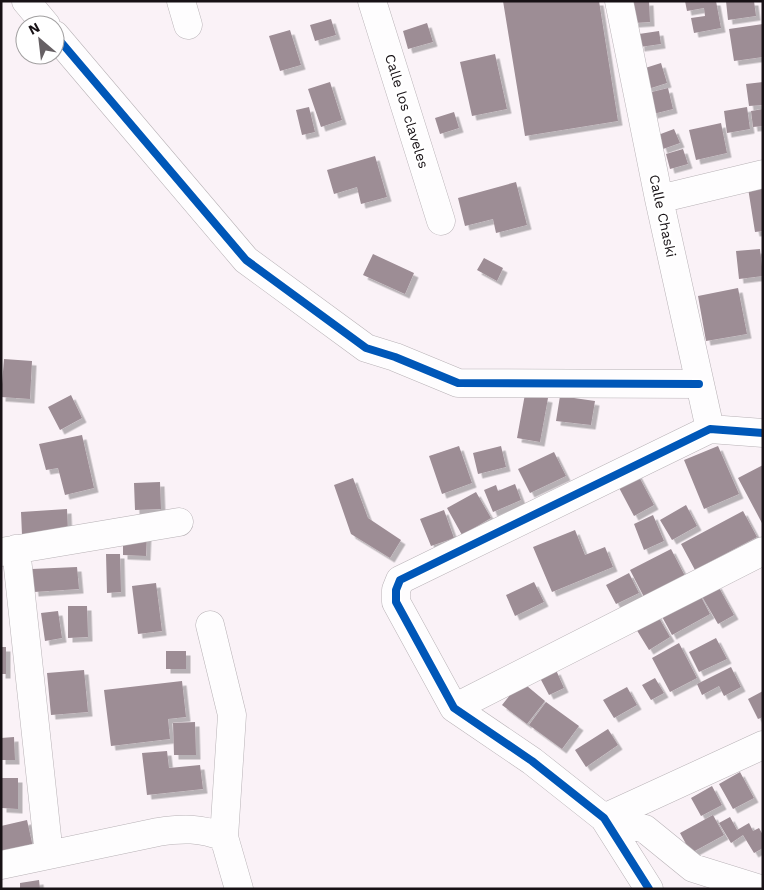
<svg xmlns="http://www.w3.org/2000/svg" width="764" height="890" font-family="'Work Sans',sans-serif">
	<defs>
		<filter id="shadow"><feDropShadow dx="4.5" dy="4.5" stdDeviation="0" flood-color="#0004"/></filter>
	</defs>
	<rect width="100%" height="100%" fill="#faf2f7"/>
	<path fill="#9d8d95" filter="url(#shadow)" d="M503,1H599L618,121L525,136Z
		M649,1L650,22L634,23L633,2Z
		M685,1H716L721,28L694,33L691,18L705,16L704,8L687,11Z
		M726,1H754L756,16L728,20Z
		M331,19L336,35L315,41L310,25Z
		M427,23L433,42L408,49L403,31Z
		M763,24V57L734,61L729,29Z
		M290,30L301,65L280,71L269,36Z
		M659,31L661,44L640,47L639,34Z
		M495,54L507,109L472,116L460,62Z
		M661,63L667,83L648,89L642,69Z
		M330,82L342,120L321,127L308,89Z
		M763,82V105L749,106L746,84Z
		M668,88L673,109L653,114L648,93Z
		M309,107L315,132L302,135L296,110Z
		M747,107L750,129L727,133L724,111Z
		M763,109V126L753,127L751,111Z
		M454,112L459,128L440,134L435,118Z
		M721,123L727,153L696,160L689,130Z
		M674,129L680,143L663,149L658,135Z
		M683,149L688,164L670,169L666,154Z
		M375,156L387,197L361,204L357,187L334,194L327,170Z
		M516,182L527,225L496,233L493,219L465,226L458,198Z
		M763,185V231L755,232L748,188Z
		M760,249L763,276L739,279L736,251Z
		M373,254L414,273L405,294L363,275Z
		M484,258L503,268L497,281L477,270Z
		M738,288L747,334L706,341L698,296Z
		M4,359L32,361L30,399L1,397Z
		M525,394L548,398L540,442L517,438Z
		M71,395L82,418L60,430L48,407Z
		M560,396L595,401L591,425L556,421Z
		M82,435L94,488L65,495L58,468L46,470L39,444Z
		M459,446L472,483L442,494L429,456Z
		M501,446L506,467L478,474L473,453Z
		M718,446L739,494L704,509L684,460Z
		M554,452L566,476L530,493L518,469Z
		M763,465V525L738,478Z
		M637,473L654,505L634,516L617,484Z
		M353,478L368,518L401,540L390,558L351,534L334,485Z
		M160,482L161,509L135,510L134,483Z
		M515,484L521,500L493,512L484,490L496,485L498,491Z
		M476,492L491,518L462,535L447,508Z
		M686,505L697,526L672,540L660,520Z
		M67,509L68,532L22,535L21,512Z
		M444,510L454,538L431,546L420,519Z
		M743,511L757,537L695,570L681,544Z
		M653,515L664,541L644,550L634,524Z
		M575,530L585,555L605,547L613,567L552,592L533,547Z
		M123,532H147L146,556L123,555Z
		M671,549L685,576L644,597L630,570Z
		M106,554H120L121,592L107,593Z
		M77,567L79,589L34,592L32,569Z
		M629,573L639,593L616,604L606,585Z
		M534,582L544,602L515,616L506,595Z
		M156,583L162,631L138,634L132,586Z
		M717,584L734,615L718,624L700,593Z
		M698,591L710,614L672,635L660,613Z
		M68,606H87L88,637L68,638Z
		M58,611L62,638L45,641L41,613Z
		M655,611L670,637L649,650L633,624Z
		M716,638L727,659L699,672L689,652Z
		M679,643L697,678L670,692L652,658Z
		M1,647H6V674H1Z
		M166,651H186V669H166Z
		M731,667L741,687L724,696L719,686L702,695L697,684Z
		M84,670L88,712L51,715L47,673Z
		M556,670L564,688L549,695L540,678Z
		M655,678L664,693L651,700L642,685Z
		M182,681L186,717L168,719L170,739L111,746L104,690Z
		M521,681L545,701L527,724L502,705Z
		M627,687L637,705L614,718L603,700Z
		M763,691V717L758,719L748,699Z
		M546,702L579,726L562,749L529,725Z
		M195,722L196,755H174L173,723Z
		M608,729L618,745L586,767L575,750Z
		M14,737L15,760H1V738Z
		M167,751L169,768L200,765L203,789L147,795L142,753Z
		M740,772L754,798L733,809L719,784Z
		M2,778H18V809L2,808Z
		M712,786L722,805L701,816L691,798Z
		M713,815L724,835L691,853L680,833Z
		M730,817L737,830L749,823L753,831L759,828L763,835V848L754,853L743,835L731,843L719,823Z
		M27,820L34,852L1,859V826Z
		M39,880L40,889H20V883Z"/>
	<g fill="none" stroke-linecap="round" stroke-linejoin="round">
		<defs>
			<path id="minor" d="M26,1L46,25
				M181,1L188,25
				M372,1L441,221
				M619,1L659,199L710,429
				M55,35L246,260L366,348L395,357L458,383L699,384
				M659,199L763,174
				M16,549L49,855
				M1,552L179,522
				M210,625L232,715L224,837
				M454,708L763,551
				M604,818L763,745
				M604,818L645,829L693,868L760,889
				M1,865L158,832C182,828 201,828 224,837L239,889
				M649,889L604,818L532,761L454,708L396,602V590L400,580L710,429L763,433"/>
		</defs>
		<use href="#minor" stroke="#b8b2b6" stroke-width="29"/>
		<use href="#minor" stroke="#fefdfe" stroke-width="28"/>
		<defs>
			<path id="cycleway" d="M55,35L246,260L366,348L395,357L458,383L699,384
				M649,889L604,818L532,761L454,708L396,602V590L400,580L710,429L763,433"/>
		</defs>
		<use href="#cycleway" stroke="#fff" stroke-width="11"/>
		<use href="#cycleway" stroke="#0057b8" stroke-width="8"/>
	</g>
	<g text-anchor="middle" stroke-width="5" stroke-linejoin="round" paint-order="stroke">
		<g font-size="14" fill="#171115" stroke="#fff">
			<text transform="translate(407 111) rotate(73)" y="5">Calle los claveles</text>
			<text transform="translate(663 216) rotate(78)" y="5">Calle Chaski</text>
		</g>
	</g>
	<rect width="764" height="890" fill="none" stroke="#171115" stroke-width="5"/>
	<g transform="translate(40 40) rotate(332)"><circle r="24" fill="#ffffff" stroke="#a2a0a1"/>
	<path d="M0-4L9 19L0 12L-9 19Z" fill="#666064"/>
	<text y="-8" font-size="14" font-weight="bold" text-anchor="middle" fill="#171115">N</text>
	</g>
</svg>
